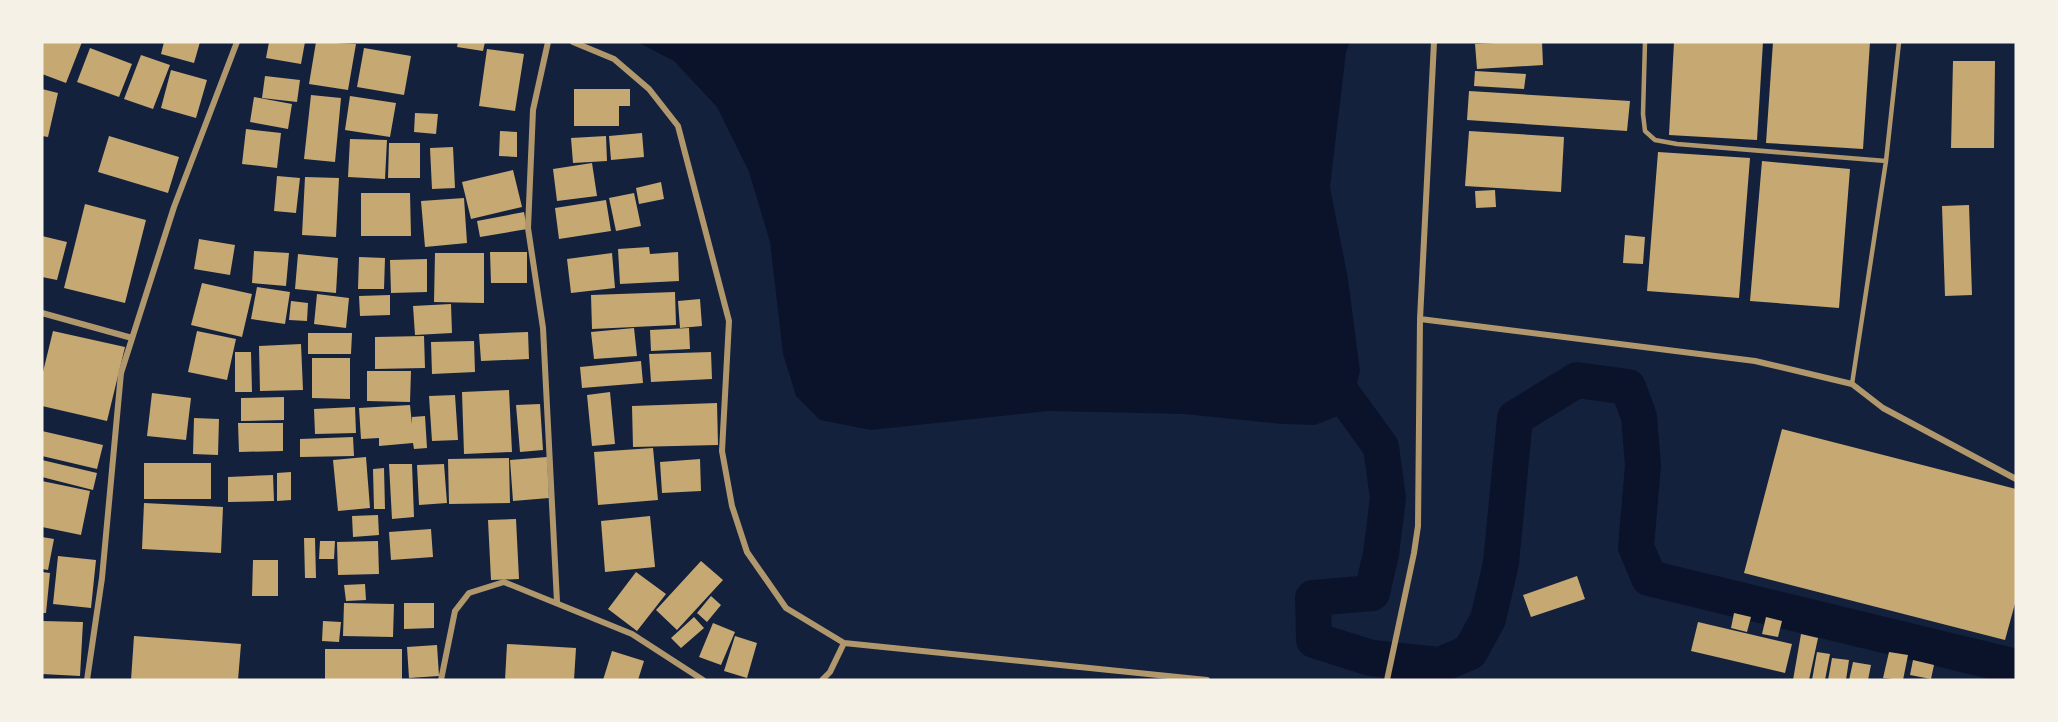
<svg xmlns="http://www.w3.org/2000/svg" width="2058" height="722" font-family="Manrope,sans-serif">
	<rect width="100%" height="100%" fill="#14213d"/>
	<path fill="#0b132b" d="M637,42H1350L1346,52L1330,187L1348,279L1360,371L1350,411L1315,425L1281,424L1184,414L1049,411L871,430L820,420L796,396L783,354L770,242L749,172L717,107L674,61Z"/>
	<g fill="none" stroke-linecap="round" stroke-linejoin="round">
		<path stroke="#0b132b" stroke-width="36" d="M1323,367L1381,447L1388,498L1381,554L1372,593L1313,598L1314,640L1371,658L1440,665L1470,652L1488,619L1501,563L1515,418L1577,380L1628,387L1639,417L1643,465L1636,547L1649,578L2016,667"/>
	</g>
	<path fill="#c6a872" d="M42,42H82L66,83L42,74Z
		M164,42H200L194,63L161,54Z
		M269,42H305L301,64L266,58Z
		M316,42L356,44L348,90L309,84Z
		M458,42H485L483,51L457,47Z
		M1515,42H1542L1543,65L1477,69L1475,44Z
		M1674,42H1763L1757,140L1669,135Z
		M1773,42H1870L1863,149L1766,143Z
		M90,48L132,64L119,97L77,82Z
		M364,48L411,56L404,95L357,87Z
		M487,49L524,54L515,111L479,106Z
		M141,55L170,65L153,109L124,99Z
		M1953,61H1995L1994,148H1951Z
		M171,70L207,80L196,118L161,108Z
		M1475,71L1526,74L1524,89L1474,86Z
		M265,76L300,80L297,102L262,98Z
		M42,89L58,93L48,137L42,136Z
		M574,89H630V106H619V126H574Z
		M1469,91L1630,101L1627,131L1467,120Z
		M311,95L341,98L335,162L304,159Z
		M350,96L396,103L390,137L345,130Z
		M254,97L292,104L288,129L250,122Z
		M415,113L438,114L436,134L414,132Z
		M246,129L281,133L277,168L242,164Z
		M500,131L517,132V157L499,156Z
		M1469,131L1564,137L1561,192L1465,186Z
		M642,133L644,157L611,160L609,136Z
		M109,136L179,157L168,193L98,172Z
		M606,136L607,161L573,163L571,138Z
		M350,139L387,140L385,179L348,177Z
		M389,143H420V178H388Z
		M453,147L455,188L432,189L430,148Z
		M1658,152L1750,158L1739,298L1647,291Z
		M1762,161L1850,169L1839,308L1750,301Z
		M592,163L597,196L557,201L553,169Z
		M513,170L522,207L471,219L462,182Z
		M277,176L300,178L296,213L274,211Z
		M305,177L339,178L336,237L302,235Z
		M661,182L664,199L639,204L636,188Z
		M1495,190L1496,207L1476,208L1475,191Z
		M361,193H410L411,236H361Z
		M634,193L641,226L616,231L609,198Z
		M464,198L467,243L425,247L421,201Z
		M606,200L611,231L559,239L555,208Z
		M85,204L146,220L125,303L64,288Z
		M1969,205L1972,295L1945,296L1942,206Z
		M524,212L527,229L480,237L477,221Z
		M1625,235L1645,237L1643,264L1623,263Z
		M42,236L67,242L57,280L42,277Z
		M199,239L235,245L230,275L194,269Z
		M649,247L650,254L678,252L679,281L620,284L618,249Z
		M254,251L289,253L286,286L252,283Z
		M490,252H527V283H491Z
		M435,253H484V303L434,302Z
		M612,253L615,288L571,293L567,259Z
		M298,254L338,258L336,293L295,289Z
		M359,257L385,258L384,289H358Z
		M427,259V292L391,293L390,260Z
		M202,283L252,294L242,337L191,325Z
		M257,287L290,292L285,324L251,319Z
		M675,292L676,325L592,329L591,295Z
		M317,294L349,298L346,328L314,324Z
		M390,295V315L360,316L359,296Z
		M700,299L702,326L680,328L678,301Z
		M291,301L308,303L307,321L289,320Z
		M451,304L452,333L415,335L413,306Z
		M634,328L637,356L594,359L591,332Z
		M689,328L690,349L651,351L650,330Z
		M53,331L125,347L107,421L42,406V376Z
		M197,331L236,339L227,380L188,372Z
		M528,332L529,359L481,361L479,334Z
		M308,333H352L351,354H308Z
		M424,336L425,368L375,369V337Z
		M474,341L475,372L432,374L431,342Z
		M301,344L303,390L260,391L259,346Z
		M235,352H251L252,392H235Z
		M711,352L712,379L651,382L649,354Z
		M312,358H350V399L312,398Z
		M641,361L643,383L582,388L580,367Z
		M367,371H411L410,402L367,401Z
		M509,390L512,452L464,454L462,392Z
		M610,392L615,444L592,446L587,395Z
		M152,393L191,398L186,440L147,436Z
		M455,395L458,440L432,441L429,396Z
		M284,397V420L241,421V398Z
		M717,403L718,445L633,447L632,406Z
		M540,404L543,450L520,452L516,405Z
		M410,405L412,424V417L425,416L427,448L414,449L413,443L379,446V438L361,439L359,408Z
		M355,407L356,433L315,434L314,409Z
		M194,418L219,419L218,455L193,454Z
		M238,423H283V451L239,452Z
		M1782,429L2016,489V600L2005,640L1744,573Z
		M42,431L103,445L97,469L42,456Z
		M353,437L354,456L300,457V439Z
		M653,448L658,500L598,505L594,452Z
		M366,457L370,508L338,511L333,460Z
		M547,457L549,498L513,501L510,460Z
		M509,458L510,503L449,504L448,459Z
		M700,459L701,491L662,493L660,462Z
		M42,460L97,473L93,490L42,477Z
		M144,463H211V499H144Z
		M389,464H412L414,517L392,519Z
		M444,464L447,503L419,505L417,465Z
		M384,468L385,509H374L373,469Z
		M291,472V500L277,501V473Z
		M273,475L274,501L228,502V477Z
		M42,481L90,491L81,535L42,527Z
		M144,503L223,507L221,553L142,549Z
		M378,515L379,535L353,537L352,516Z
		M650,516L655,567L605,572L601,521Z
		M516,519L519,579L491,580L488,520Z
		M431,529L433,557L391,560L389,532Z
		M42,537L54,539L48,570L42,569Z
		M304,538H315L316,578H305Z
		M320,541H335L334,559H319Z
		M378,541L379,574L338,575L337,542Z
		M58,556L96,560L91,608L53,604Z
		M253,560H278V596H252Z
		M701,561L723,580L677,630L656,610Z
		M42,572L50,573L46,613H42Z
		M636,572L666,594L637,631L608,609Z
		M1577,576L1585,599L1531,617L1523,595Z
		M365,584L366,600L346,601L344,585Z
		M711,596L721,605L707,622L697,613Z
		M344,603L394,604L393,637L343,636Z
		M404,603H434V628L404,629Z
		M1734,613L1751,617L1747,632L1731,628Z
		M694,617L704,628L681,648L671,638Z
		M1766,617L1782,621L1778,637L1762,634Z
		M42,621L83,622L80,676L42,674Z
		M323,621L341,622L339,642L322,641Z
		M1698,622L1792,644L1785,673L1691,651Z
		M713,623L735,632L721,665L699,657Z
		M1801,634L1818,638L1809,680H1793Z
		M134,636L241,644L238,680H131Z
		M735,636L757,643L747,678L724,671Z
		M507,644L576,648L574,680H505Z
		M437,645L439,676L409,678L407,647Z
		M325,649H402V680H325Z
		M612,651L644,661L638,680H603Z
		M1817,652L1830,654L1825,680H1812Z
		M1889,652L1908,655L1903,680L1883,678Z
		M1832,658L1849,660L1846,680H1828Z
		M1913,660L1934,665L1931,679L1910,675Z
		M1853,662L1871,665L1868,680H1849Z"/>
	<g fill="none" stroke-linecap="round" stroke-linejoin="round">
		<path stroke="#b1986c" stroke-width="4.5" d="M1645,42L1643,114L1645,131L1655,140L1677,144L1886,161
			M1852,384L1886,161L1899,42"/>
		<path stroke="#b1986c" stroke-width="6" d="M548,42L533,110L528,228L543,328L557,602
			M573,42L614,59L649,89L678,126L729,321L722,451L732,506L747,552L786,608L844,643L1207,680
			M42,313L132,338
			M1420,319L1755,361L1852,384L1883,408L2016,479
			M87,680L102,578L121,373L174,207L237,42
			M441,680L455,611L469,593L504,582L632,634L703,680
			M822,680L830,672L844,643
			M1387,680L1414,553L1418,526L1420,319L1434,42"/>
	</g>
	<rect width="2058" height="722" fill="none" stroke="#f6f1e7" stroke-width="87"/>
</svg>
